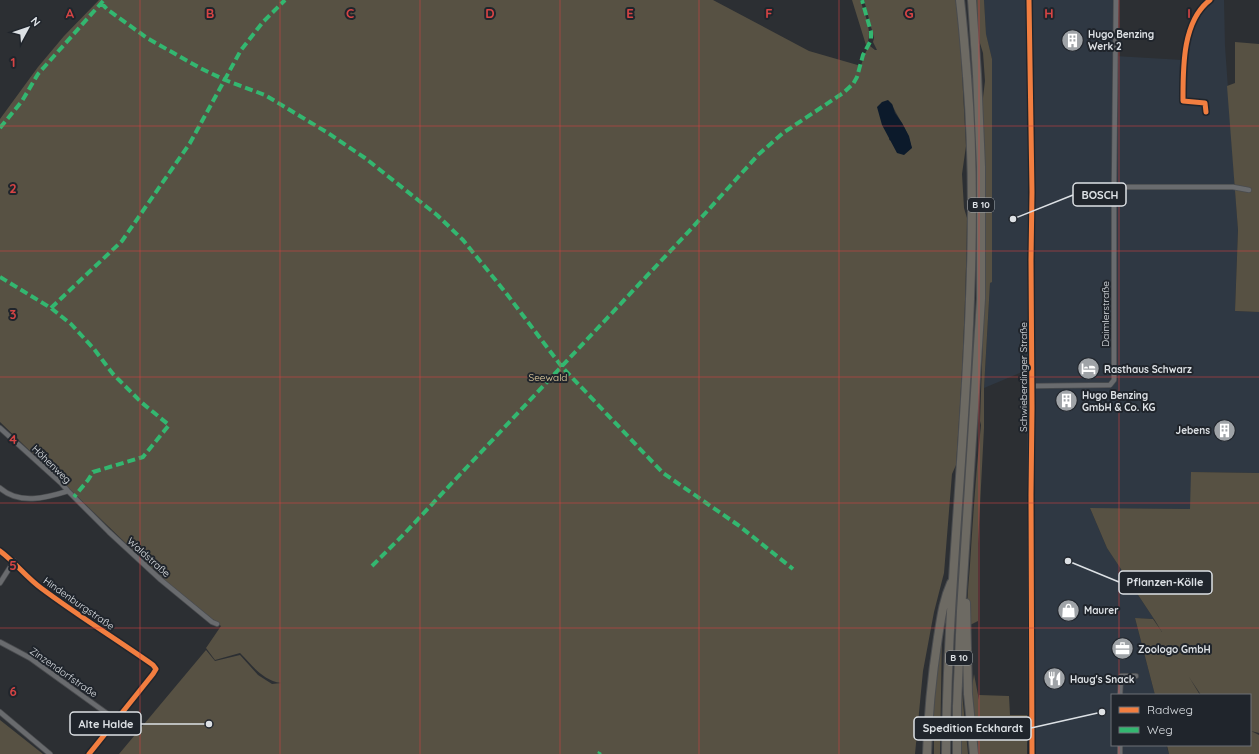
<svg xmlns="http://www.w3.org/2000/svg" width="1259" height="754" font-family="Quicksand,sans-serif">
	<rect width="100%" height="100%" fill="#2c2f33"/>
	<path fill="#2f3843" d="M984,0H1116L1115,56L1183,60L1195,16L1215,0H1224L1225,46L1238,230L1235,311L1259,312V473L1191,472V509L1090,508L1107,548L1154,619L1135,618L1155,695H1112V745H1166L1169,754H1028L1027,370L984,388L990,283L992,281V59L986,35Z"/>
	<path fill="#575143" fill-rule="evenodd" d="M99,0H713L809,51L861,66C863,59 865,51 870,46L875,50H877L873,42L874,38L864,0H958L966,146L962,174L964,208L967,218C966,301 962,383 956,465L952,474L944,573L934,612L923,671L915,754H119L206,650L215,661L240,655L258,675L272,684L281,683C262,680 253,666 240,653L215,660L206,648L221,626L163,579L0,422V119L38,67L64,36ZM892,104C896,115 904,124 908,136C910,140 910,144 912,148L889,140Z
		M852,0H860C864,11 874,35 866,45Z
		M976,0H984L986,34L992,59V282L990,283L984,388V428L978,544V621L970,625C965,611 969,581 970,565C973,518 976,472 981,425L980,421L985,280V179L982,106L985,81L983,53L979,40Z
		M1235,42L1259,44V312L1235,311L1238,230L1227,86L1235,83Z
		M1191,472L1259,473V733L1251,731L1259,735V754H1169L1167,745H1250V695H1201L1189,677L1200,695H1155L1135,618L1153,619L1162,632L1154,619L1107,548L1090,508L1190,509Z
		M942,632L940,754H934V694Z
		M960,672L968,754H960Z
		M974,674L979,700V695L1009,696L1010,715H1027V754H978L971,694Z
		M0,720L43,754H0Z"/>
	<path fill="#0c1a2b" d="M888,100L892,104L895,113L902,123L909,136L912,148L904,155L897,153L882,125L877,107L882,102Z"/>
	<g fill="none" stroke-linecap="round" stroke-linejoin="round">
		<defs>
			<path id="street" d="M1206,112L1205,103L1183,101C1183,69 1182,21 1210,0
				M1114,187H1233L1249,190
				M1032,386L1110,385L1114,380V187L1116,0
				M0,428L61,483L68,491L109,532L161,580L212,622L217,624
				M0,488C19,505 46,498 68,491
				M0,551C15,562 26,577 41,588C77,615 116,639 153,665L156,669L153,674L89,754
				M0,583L14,561
				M0,642L30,658L116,720
				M1120,695L1121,676H1136
				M0,712L50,754
				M1120,754V745"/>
			<path id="secondary" d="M1029,0L1032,192L1031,260L1032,408L1031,495L1032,754"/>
			<path id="highway" d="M966,603L968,694L974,754
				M927,754C928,715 932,676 938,637C941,619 943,601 951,583
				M946,754C947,602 965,451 970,299C973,225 973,150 967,76C965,50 963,25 960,0
				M957,754V706L961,611L981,299V167L977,74L972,0"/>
		</defs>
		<use href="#street" stroke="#4a4c4f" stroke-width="6"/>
		<use href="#secondary" stroke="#4a4c4f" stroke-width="8"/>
		<use href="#highway" stroke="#4a4c4f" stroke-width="10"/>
		<use href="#street" stroke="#696b6e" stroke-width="4.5"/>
		<use href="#secondary" stroke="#696b6e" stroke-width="6"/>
		<use href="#highway" stroke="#6d6a63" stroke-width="8"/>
		<path stroke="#33b770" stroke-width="4" stroke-dasharray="8 4" stroke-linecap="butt" d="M101,3L108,10L147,38L200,68L225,80L265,95L328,133L365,158L437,215L463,240L506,293L562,367L663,473L738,525L793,569
			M0,128L22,101L38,74L104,0
			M0,277L51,308L71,324L94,349L113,374L141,402L169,425L143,457L93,472L88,480L74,497
			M51,308L122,241L190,143L241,50L263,22L285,0
			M372,566L404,534L691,229L759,154L783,133L843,93L853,84L857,77L863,55L871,40V32L862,0
			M599,754L600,752"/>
		<defs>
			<path id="cycleway" d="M1029,0L1032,192L1031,260L1032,408L1031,495L1032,754
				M1206,112L1205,103L1183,101C1183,69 1182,21 1210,0
				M0,551C15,562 26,577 41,588C77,615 116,639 153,665L156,669L153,674L89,754"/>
		</defs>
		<use href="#cycleway" stroke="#20252c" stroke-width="8"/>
		<use href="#cycleway" stroke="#f27e40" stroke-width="5"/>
	</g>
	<path fill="none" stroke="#d74444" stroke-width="1" stroke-opacity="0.55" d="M140,0V754M280,0V754M420,0V754M560,0V754M699,0V754M839,0V754M979,0V754M1119,0V695M0,126H1259M0,251H1259M0,377H1259M0,503H1259M0,628H1259M1119,745V754"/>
	<defs>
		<symbol id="building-disc" viewBox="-11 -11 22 22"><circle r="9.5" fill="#9fa3a7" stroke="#20252c"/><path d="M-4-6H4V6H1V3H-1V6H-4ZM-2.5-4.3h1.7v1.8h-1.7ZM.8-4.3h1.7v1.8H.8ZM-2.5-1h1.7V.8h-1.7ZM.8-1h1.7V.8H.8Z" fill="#fff"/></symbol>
		<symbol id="hotel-disc" viewBox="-11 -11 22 22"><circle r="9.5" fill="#9fa3a7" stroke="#20252c"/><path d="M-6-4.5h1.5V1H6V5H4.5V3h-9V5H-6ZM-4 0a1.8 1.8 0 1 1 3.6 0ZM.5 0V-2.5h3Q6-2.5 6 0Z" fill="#fff"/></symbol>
		<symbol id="shop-disc" viewBox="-11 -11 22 22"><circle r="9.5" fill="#9fa3a7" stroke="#20252c"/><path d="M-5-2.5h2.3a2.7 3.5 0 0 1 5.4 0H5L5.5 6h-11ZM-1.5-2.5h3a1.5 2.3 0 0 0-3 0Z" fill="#fff"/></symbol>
		<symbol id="office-disc" viewBox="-11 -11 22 22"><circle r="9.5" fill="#9fa3a7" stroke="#20252c"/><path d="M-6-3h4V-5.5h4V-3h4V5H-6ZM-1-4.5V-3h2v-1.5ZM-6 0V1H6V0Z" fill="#fff"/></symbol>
		<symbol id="restaurant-disc" viewBox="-11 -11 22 22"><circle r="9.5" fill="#9fa3a7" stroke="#20252c"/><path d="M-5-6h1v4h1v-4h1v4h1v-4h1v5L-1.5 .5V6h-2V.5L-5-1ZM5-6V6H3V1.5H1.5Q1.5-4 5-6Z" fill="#fff"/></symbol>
	</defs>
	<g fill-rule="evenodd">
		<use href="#building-disc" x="1060" y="28" width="25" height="25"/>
		<use href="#hotel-disc" x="1076" y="356" width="25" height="25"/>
		<use href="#building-disc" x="1054" y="388" width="25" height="25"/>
		<use href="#building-disc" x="1212" y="418" width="25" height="25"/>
		<use href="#shop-disc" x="1056" y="598" width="25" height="25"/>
		<use href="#office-disc" x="1110" y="636" width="25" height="25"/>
		<use href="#restaurant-disc" x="1042" y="666" width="25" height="25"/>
	</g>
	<g text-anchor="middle" stroke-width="4" stroke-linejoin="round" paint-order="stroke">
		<g fill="#20252c" stroke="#a4a9ae" stroke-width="1">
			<rect x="968" y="198" width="26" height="14" rx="3"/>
			<rect x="946" y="651" width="26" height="14" rx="3"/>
		</g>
		<g font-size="9" font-weight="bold" fill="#dde1e5">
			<text x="981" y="208">B 10</text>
			<text x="959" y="661">B 10</text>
		</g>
		<g font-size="10" font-weight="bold" fill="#dde1e5" stroke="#20252c" text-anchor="start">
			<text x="1088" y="38">Hugo Benzing<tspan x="1088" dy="12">Werk 2</tspan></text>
			<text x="1104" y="373">Rasthaus Schwarz</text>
			<text x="1082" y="399">Hugo Benzing<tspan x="1082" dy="12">GmbH &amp; Co. KG</tspan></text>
			<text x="1210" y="434" text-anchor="end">Jebens</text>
			<text x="1084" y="614">Maurer</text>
			<text x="1138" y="653">Zoologo GmbH</text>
			<text x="1070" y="683">Haug's Snack</text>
		</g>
		<g font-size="10" fill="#dde1e5" stroke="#20252c">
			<text transform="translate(1105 314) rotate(-90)" y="4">Daimlerstraße</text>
			<text transform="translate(1023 377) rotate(-90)" y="4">Schwieberdinger Straße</text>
			<text transform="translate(52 464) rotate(44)" y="4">Höhenweg</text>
			<text transform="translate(149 557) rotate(42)" y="4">Waldstraße</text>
			<text transform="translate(79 603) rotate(35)" y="4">Hindenburgstraße</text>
			<text transform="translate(64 672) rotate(35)" y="4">Zinzendorfstraße</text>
		</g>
		<g font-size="10" fill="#f0d7a5" stroke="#20252c">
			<text x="548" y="381">Seewald</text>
		</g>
	</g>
	<g font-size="13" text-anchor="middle" font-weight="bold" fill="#d74444" stroke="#20252c" stroke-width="4" stroke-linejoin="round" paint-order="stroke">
		<text x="70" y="18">A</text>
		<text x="210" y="18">B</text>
		<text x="350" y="18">C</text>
		<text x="490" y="18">D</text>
		<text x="630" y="18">E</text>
		<text x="769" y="18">F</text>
		<text x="909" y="18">G</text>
		<text x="1049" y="18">H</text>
		<text x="1189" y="18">I</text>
		<text x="13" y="67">1</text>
		<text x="13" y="193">2</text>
		<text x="13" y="319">3</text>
		<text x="13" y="444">4</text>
		<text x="13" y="570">5</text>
		<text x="13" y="696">6</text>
	</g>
	<path fill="none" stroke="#dde1e5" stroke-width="1.5" d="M1013 219L1073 195M1068 561L1119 582M209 724L141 724M1102 712L1031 728"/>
	<g fill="#dde1e5" stroke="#20252c" stroke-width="1.5">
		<circle cx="1013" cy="219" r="4"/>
		<circle cx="1068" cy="561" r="4"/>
		<circle cx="209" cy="724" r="4"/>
		<circle cx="1102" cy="712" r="4"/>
	</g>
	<g fill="#20252c" stroke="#dde1e5" stroke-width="1.5">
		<rect x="1073" y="183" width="53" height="23" rx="4"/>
		<rect x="1119" y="571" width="93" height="23" rx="4"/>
		<rect x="70" y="712" width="71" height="23" rx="4"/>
		<rect x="914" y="717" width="117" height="23" rx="4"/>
	</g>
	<g font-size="11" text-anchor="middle" font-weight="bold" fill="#dde1e5">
		<text x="1100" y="199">BOSCH</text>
		<text x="1165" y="586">Pflanzen-Kölle</text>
		<text x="106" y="728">Alte Halde</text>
		<text x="973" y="732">Spedition Eckhardt</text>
	</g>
	<rect x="1111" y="694" width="140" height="52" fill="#20252c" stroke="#6c7076"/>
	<rect x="1119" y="707" width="20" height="6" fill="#f27e40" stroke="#6c7076"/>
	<text x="1147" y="714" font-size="12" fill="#dde1e5">Radweg</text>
	<rect x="1119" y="727" width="20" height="6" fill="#33b770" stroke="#6c7076"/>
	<text x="1147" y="734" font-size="12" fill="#dde1e5">Weg</text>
	<g transform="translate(28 28) rotate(50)" stroke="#20252c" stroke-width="3" paint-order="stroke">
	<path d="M0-3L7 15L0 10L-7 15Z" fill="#dde1e5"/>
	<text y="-6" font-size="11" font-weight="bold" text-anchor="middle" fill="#dde1e5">N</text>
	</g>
</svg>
